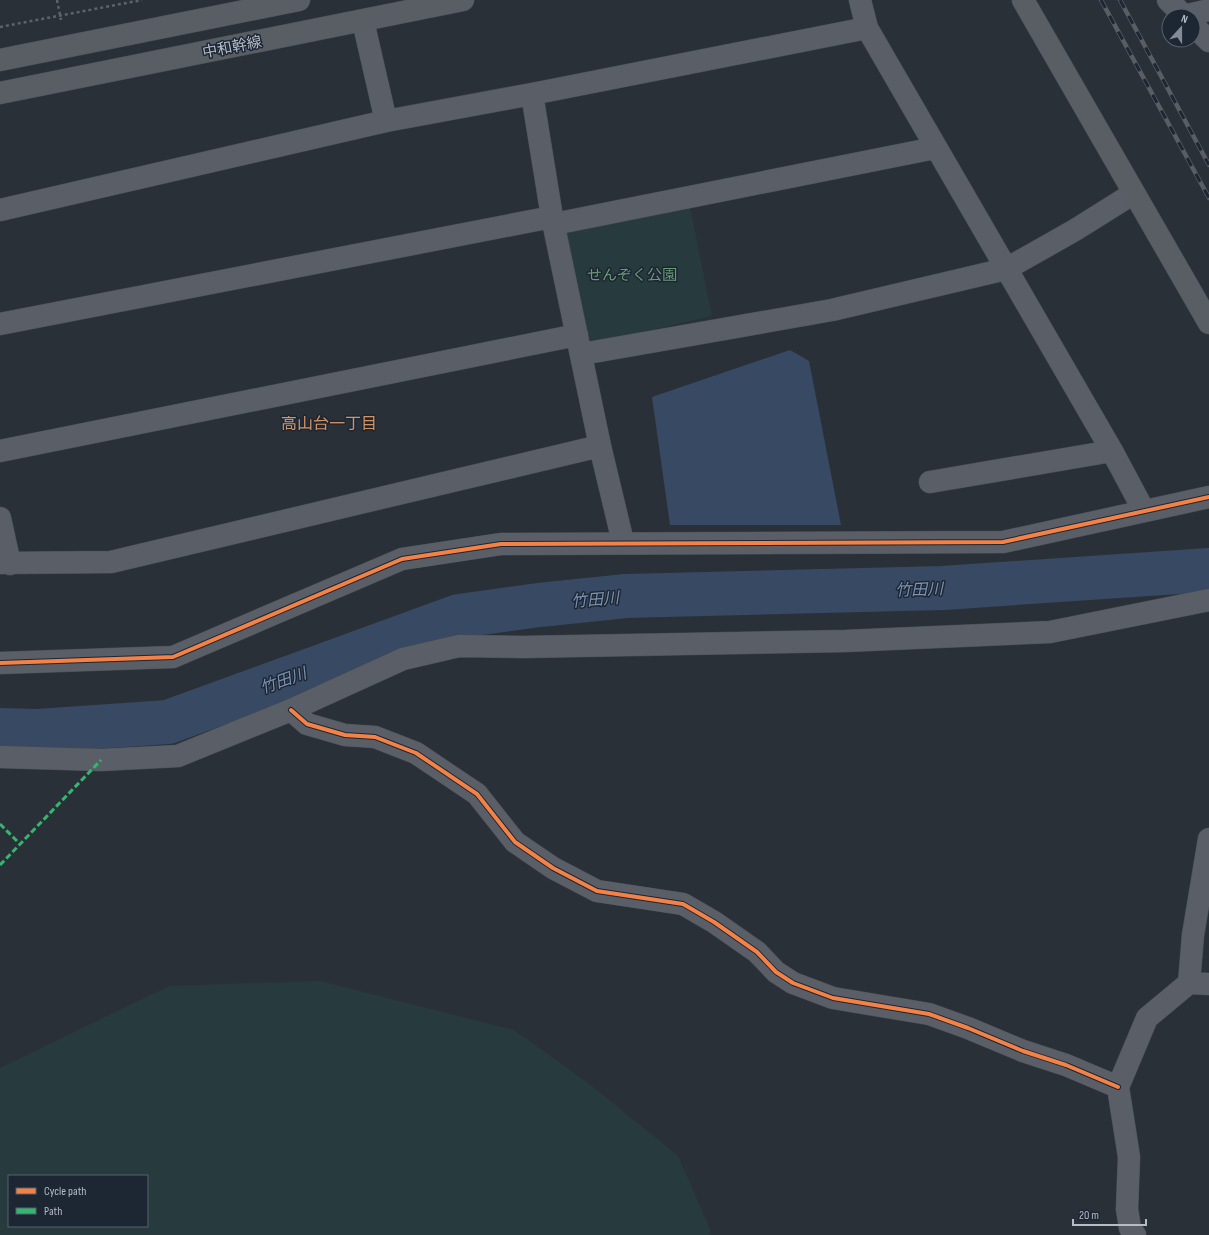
<svg xmlns="http://www.w3.org/2000/svg" width="1209" height="1235" font-family="'Sofia Sans Condensed','Noto Sans JP',sans-serif">
	<rect width="100%" height="100%" fill="#2a3038"/>
	<path fill="#273a3e" fill-rule="evenodd" d="M690,206L712,316L586,345L562,228Z
		M320,981L514,1030L592,1086L678,1156L711,1231L709,1235H0V1068L169,986ZM9,1176H147V1226H9Z"/>
	<path fill="#384963" d="M790,350L809,361L841,525H670L652,397Z"/>
	<g fill="none" stroke-linecap="round" stroke-linejoin="round">
		<path stroke="#384963" stroke-width="44" d="M0,730L38,731L168,722L459,616L539,605L626,596L943,588L1209,570"/>
		<defs>
			<path id="street" d="M860,0L867,28L1112,451L1144,511
				M1168,0L1184,16
				M1184,16L1209,10
				M363,21L386,121
				M1193,25L1209,41
				M532,94L552,217L600,446L623,542
				M0,210L386,121L532,94L867,28
				M554,224L935,148
				M0,324L552,217
				M582,354L832,310L1006,269L1075,230L1134,193
				M0,451L577,335
				M930,482L1112,451
				M0,518L10,564
				M0,563L111,562L600,446
				M0,663L173,657L402,559L501,544L1003,542L1209,497
				M291,710L307,724L345,735L375,737L416,753L477,794L515,842L553,868L597,891L683,904L714,922L757,952L776,972L793,983L833,998L929,1014L968,1028L1023,1051L1066,1065L1118,1087
				M0,757L101,760L178,756L291,710L403,659L459,646L523,647L845,641L1050,632L1209,600
				M1189,983L1193,935L1209,839
				M1135,1235L1130,1228L1127,1209L1129,1157L1118,1087L1147,1018L1189,983L1209,984"/>
			<path id="secondary" d="M1023,0L1209,323
				M0,60L299,0
				M0,93L463,0"/>
		</defs>
		<use href="#street" stroke="#484c53" stroke-width="23"/>
		<use href="#secondary" stroke="#484c53" stroke-width="23"/>
		<path stroke="#5d636a" stroke-width="2.5" stroke-dasharray="3 3" stroke-linecap="butt" d="M57,0L61,20
			M0,27L142,0"/>
		<use href="#street" stroke="#5a5e66" stroke-width="22"/>
		<use href="#secondary" stroke="#595d64" stroke-width="22"/>
		<defs>
			<path id="rail" d="M1101,0L1209,198
				M1120,0L1209,165"/>
		</defs>
		<use href="#rail" stroke="#595d64" stroke-width="4.5"/>
		<use href="#rail" stroke="#1d2633" stroke-width="3" stroke-dasharray="9" stroke-linecap="butt"/>
		<path stroke="#33b770" stroke-width="3" stroke-dasharray="6 3" stroke-linecap="butt" d="M0,824L20,844
			M0,865L101,760"/>
		<defs>
			<path id="cycleway" d="M0,663L173,657L402,559L501,544L1003,542L1209,497
				M291,710L307,724L345,735L375,737L416,753L477,794L515,842L553,868L597,891L683,904L714,922L757,952L776,972L793,983L833,998L929,1014L968,1028L1023,1051L1066,1065L1118,1087"/>
		</defs>
		<use href="#cycleway" stroke="#1d2633" stroke-width="6"/>
		<use href="#cycleway" stroke="#f48246" stroke-width="4"/>
	</g>
	<g text-anchor="middle" stroke-width="3" stroke-linejoin="round" paint-order="stroke">
		<g font-size="15" fill="#b4bcc9" stroke="#1d2633">
			<text transform="translate(232 47) rotate(-11)" y="5">中和幹線</text>
		</g>
		<g font-size="15" fill="#6b9a76" stroke="#1d2633">
			<text x="632" y="280">せんぞく公園</text>
		</g>
		<g font-size="16" fill="#d59563" stroke="#1d2633">
			<text x="329" y="429">高山台一丁目</text>
		</g>
		<g font-size="16" font-style="italic" fill="#7c92b1" stroke="#1d2633">
			<text transform="translate(919 589) rotate(-2)" y="6">竹田川</text>
			<text transform="translate(595 599) rotate(-5)" y="6">竹田川</text>
			<text transform="translate(283 680) rotate(-20)" y="6">竹田川</text>
		</g>
	</g>
	<rect x="8" y="1175" width="140" height="52" fill="#1d2633" stroke="#59626f"/>
	<rect x="16" y="1188" width="20" height="6" fill="#f48246" stroke="#59626f"/>
	<text x="44" y="1195" font-size="12" fill="#b4bcc9">Cycle path</text>
	<rect x="16" y="1208" width="20" height="6" fill="#33b770" stroke="#59626f"/>
	<text x="44" y="1215" font-size="12" fill="#b4bcc9">Path</text>
	<g transform="translate(1181 28) rotate(21)"><circle r="19" fill="#1d2633" stroke="#59626f"/>
	<path d="M0-3L7 15L0 10L-7 15Z" fill="#848b96"/>
	<text y="-6" font-size="11" font-weight="bold" text-anchor="middle" fill="#b4bcc9">N</text>
	</g>
	<path d="M1073 1219v6h73v-6" fill="none" stroke="#b4bcc9" stroke-width="2"/>
	<text x="1079" y="1219" font-size="12" fill="#b4bcc9" stroke="#1d2633" stroke-width="3" paint-order="stroke">20 m</text>
</svg>
